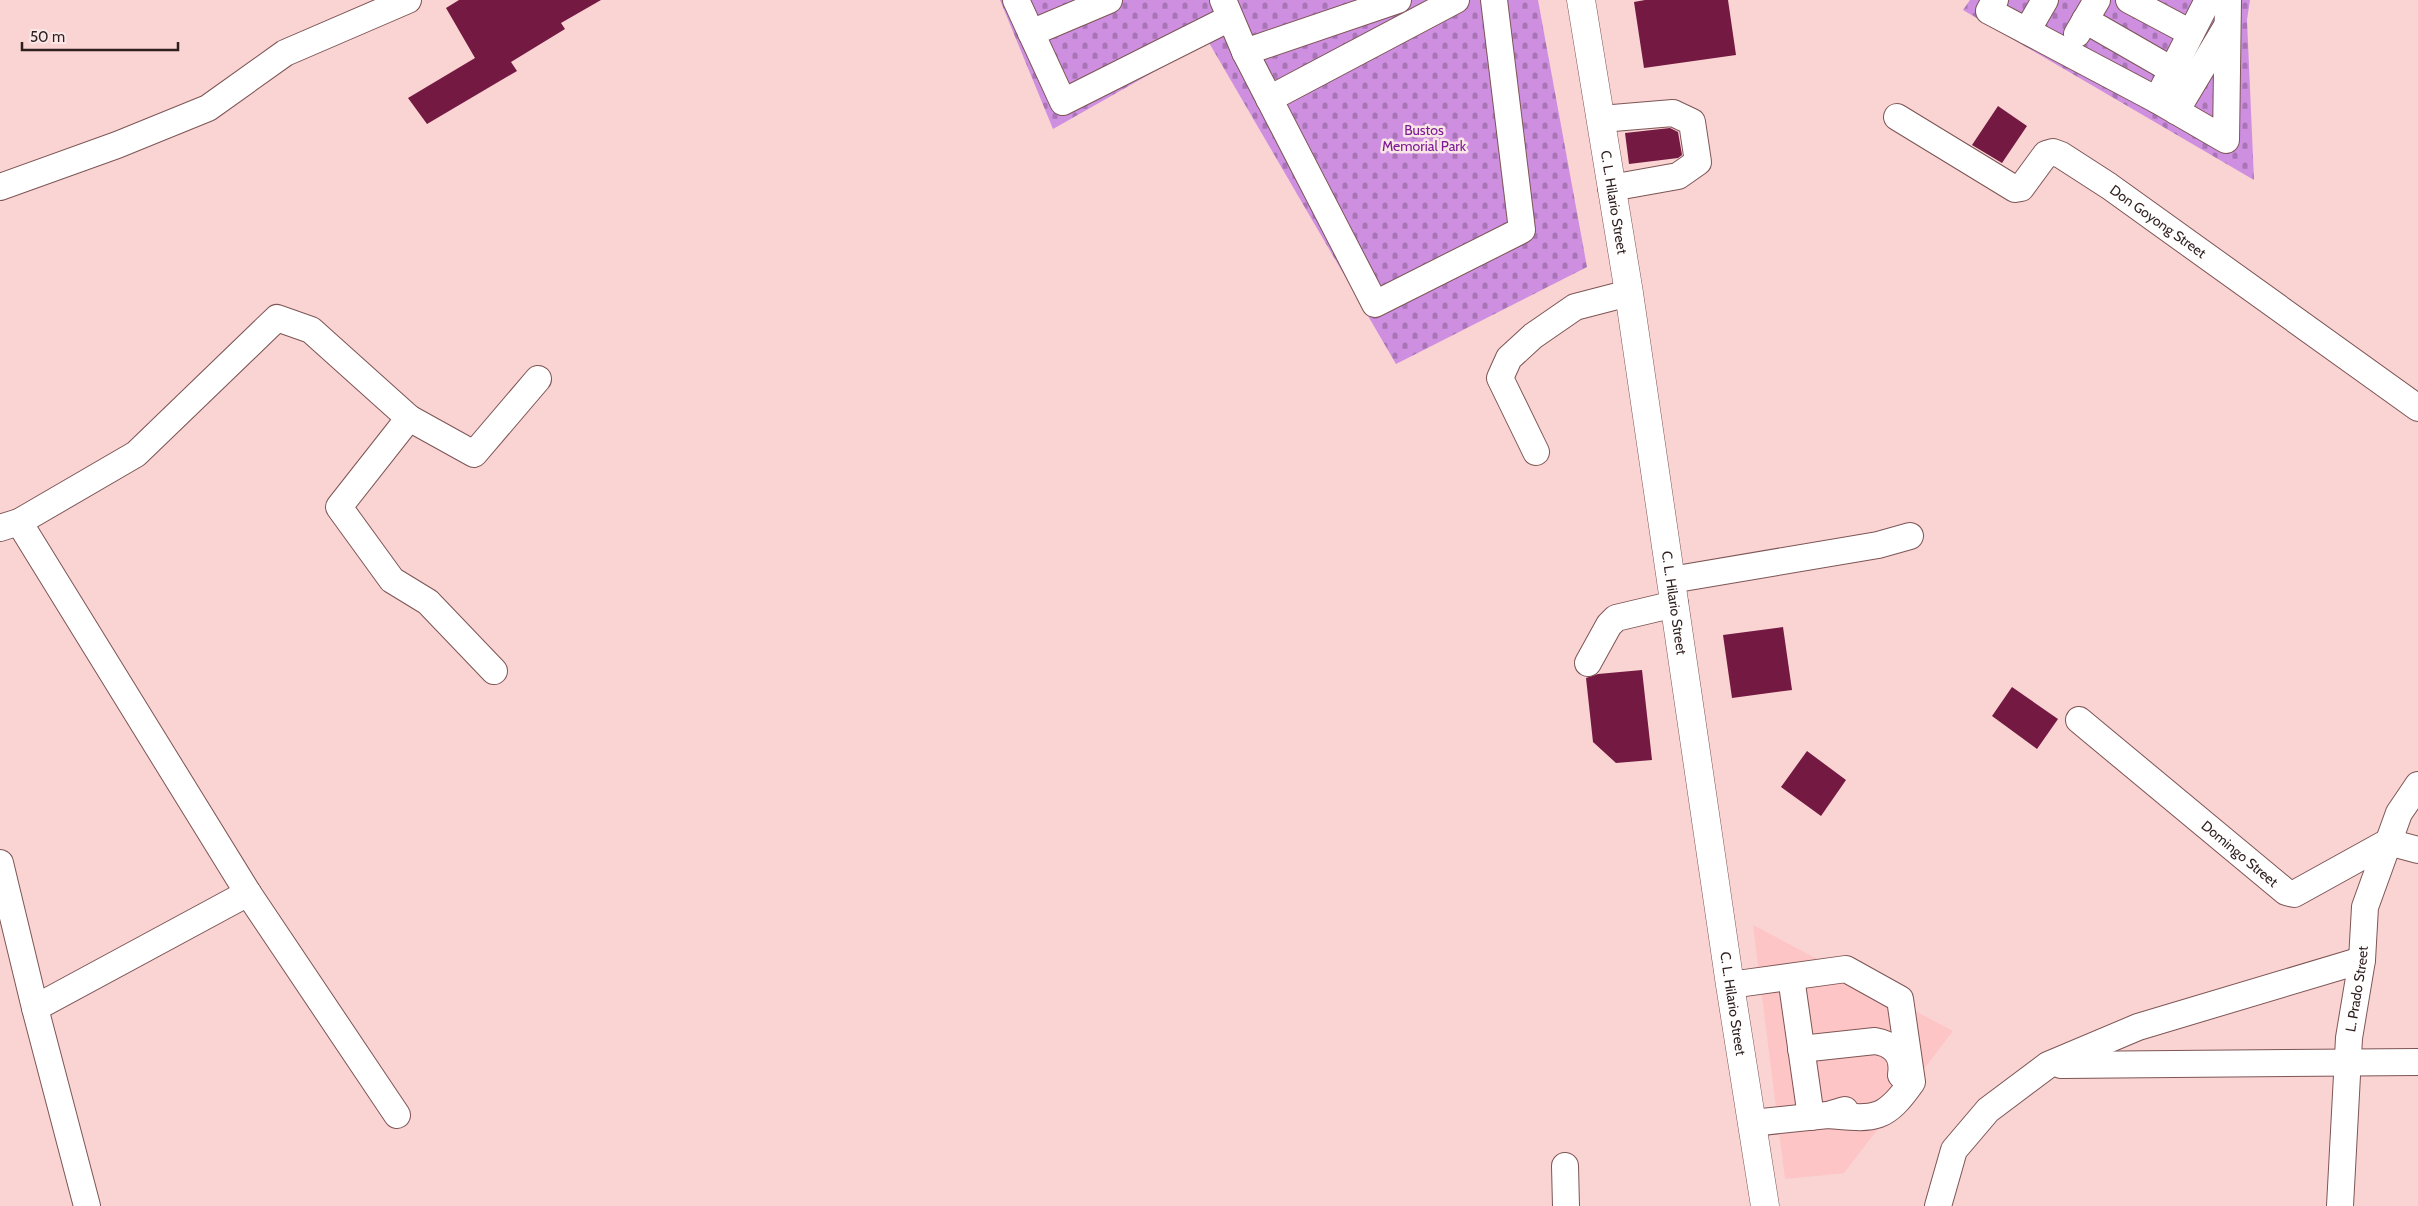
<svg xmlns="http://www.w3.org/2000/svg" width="2418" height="1206" font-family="Cabin,sans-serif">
	<defs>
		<pattern id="cemetery-stones" width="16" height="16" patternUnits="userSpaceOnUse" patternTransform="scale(1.25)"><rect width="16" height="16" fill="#ce8fe1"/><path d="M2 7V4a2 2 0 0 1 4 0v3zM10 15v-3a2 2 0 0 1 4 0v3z" fill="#a874b6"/></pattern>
	</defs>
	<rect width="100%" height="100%" fill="#fad3d3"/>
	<path fill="#fdc5c5" d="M1753,925L1953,1031L1844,1173L1785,1179Z"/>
	<path fill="url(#cemetery-stones)" d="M1000,0H1538L1587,267L1396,364L1208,41L1053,129Z
		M1970,0H2250L2247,20L2254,180L1963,10Z"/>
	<path fill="#741942" d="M459,0H601L561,23L565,29L511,62L517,71L427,124L408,98L475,58L446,8Z
		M1645,0H1728L1736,55L1644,68L1634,2Z
		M1998,106L2027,126L2002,163L1972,145Z
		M1670,128L1678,132L1682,155L1678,158L1629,164L1625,133Z
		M1783,627L1792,690L1732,698L1723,635Z
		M1642,670L1652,760L1616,763L1593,742L1586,678L1598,674Z
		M2012,687L2058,719L2037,749L1992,716Z
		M1807,751L1846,780L1821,816L1781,787Z"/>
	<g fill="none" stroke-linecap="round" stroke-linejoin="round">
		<defs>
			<g id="minor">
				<path d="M1016,0L1063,102L1230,18"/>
				<path d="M1223,0L1245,52L1375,304L1522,230L1494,0"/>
				<path d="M1995,0L1989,11L2157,100L2226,140L2228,0"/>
				<path d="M2129,0L2191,33"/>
				<path d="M2085,20L2172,70"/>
				<path d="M2027,31L2045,0"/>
				<path d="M1031,33L1109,0"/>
				<path d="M2077,34L2097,0"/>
				<path d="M1245,52L1398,0"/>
				<path d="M1269,99L1456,0"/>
				<path d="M2157,100L2208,0"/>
				<path d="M2176,111L2227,26"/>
				<path id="s1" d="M1897,117L2015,189L2021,188L2046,154L2053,152L2061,155L2109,186L2418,408"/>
				<path d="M1601,119L1673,113L1692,122L1698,162L1678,176L1611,188"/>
				<path d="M0,187L117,145L208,108L285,53L408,0"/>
				<path d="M409,418L474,454L538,379"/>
				<path d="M1536,452L1500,378L1509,358L1533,336L1575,307L1629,293"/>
				<path d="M19,522L248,893L397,1115"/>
				<path d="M0,528L19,522L136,454L277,318L311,330L409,418L339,507L392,580L428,602L494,671"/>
				<path d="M1671,580L1878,545L1910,536"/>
				<path d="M1588,663L1609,625L1616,618L1675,604"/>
				<path id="s2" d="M2079,720L2286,892L2294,894L2388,842L2418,850"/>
				<path d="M0,863L35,1008L87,1206"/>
				<path d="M1791,977L1811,1117"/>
				<path d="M1730,985L1846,969L1900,999L1912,1082C1884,1122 1874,1119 1828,1115"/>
				<path d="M35,1008L248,893"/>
				<path d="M1801,1049L1875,1041C1894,1044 1904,1055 1901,1075"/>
				<path d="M2061,1065L2418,1062"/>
				<path d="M1752,1123L1828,1115L1845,1110"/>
				<path d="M1565,1166L1566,1206"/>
				<path d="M1938,1206L1954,1150L1988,1110L2048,1065L2138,1027L2362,960"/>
				<path id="s3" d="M2340,1206L2349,1038L2362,960L2365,907L2399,813L2418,785"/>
			</g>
			<g id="major">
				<path id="s4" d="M1581,0L1629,293L1730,985L1765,1206"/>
			</g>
		</defs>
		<use href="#minor" stroke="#7d5555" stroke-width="28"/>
		<use href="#major" stroke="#7d5555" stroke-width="29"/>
		<use href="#minor" stroke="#fff" stroke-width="26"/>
		<use href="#major" stroke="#fff" stroke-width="28"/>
	</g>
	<g text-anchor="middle" stroke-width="5" stroke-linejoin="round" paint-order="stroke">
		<g font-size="14" fill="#7c1b95" stroke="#fae6e6">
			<text x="1424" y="135">Bustos<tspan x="1424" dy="16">Memorial Park</tspan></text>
		</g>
		<g font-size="14" fill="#2f1e1e" stroke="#fae6e6">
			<text dy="5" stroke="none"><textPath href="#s4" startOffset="205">C. L. Hilario Street</textPath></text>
			<text dy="5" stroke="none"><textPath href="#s1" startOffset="320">Don Goyong Street</textPath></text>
			<text dy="5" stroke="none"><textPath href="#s4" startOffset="610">C. L. Hilario Street</textPath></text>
			<text dy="5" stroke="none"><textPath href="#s2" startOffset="209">Domingo Street</textPath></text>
			<text dy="5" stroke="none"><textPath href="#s3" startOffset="218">L. Prado Street</textPath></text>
			<text dy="5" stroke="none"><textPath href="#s4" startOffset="1015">C. L. Hilario Street</textPath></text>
		</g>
	</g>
	<path d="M22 42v8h156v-8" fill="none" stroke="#2f1e1e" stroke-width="2.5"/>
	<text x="30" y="42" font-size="15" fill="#2f1e1e" stroke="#fae6e6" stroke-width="4" paint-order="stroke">50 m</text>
</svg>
